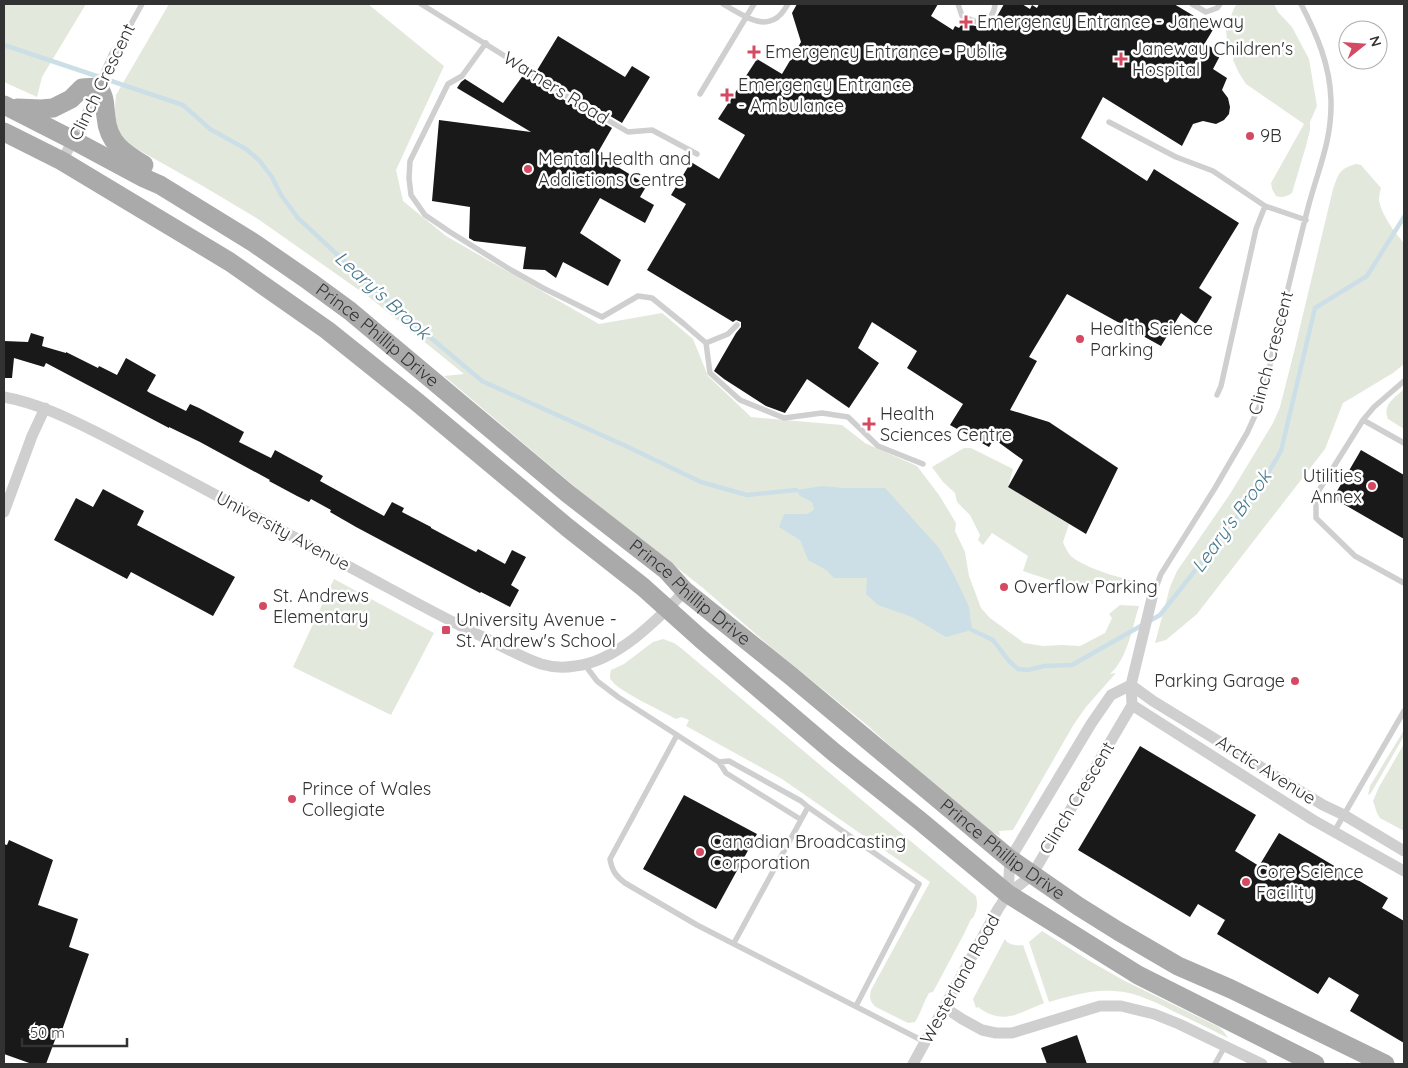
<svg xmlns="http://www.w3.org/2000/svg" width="1408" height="1068" font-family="Quicksand,sans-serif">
	<rect width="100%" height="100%" fill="#fff"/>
	<path fill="#e3e8dd" d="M4,4H86L42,77L37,97L4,82Z
		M169,4H368L444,66L396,170L403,201L446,236L599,324L662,313L693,339L708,376L751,417L842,425L865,443L917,466L939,495L956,523L955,531L965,552L969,576L981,608L990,618L1024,643L1043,646L1062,645L1080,646L1105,633L1112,618L1109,614L1120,605L1139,606C1132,628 1128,658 1110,674L1116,673L1086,707L1074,724L1013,830L999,831L1000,836L990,831L931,783L868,726L773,649L703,588L587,497L444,376L464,374L369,297L258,219L201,185L128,144C114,130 114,114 116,95Z
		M1237,4H1274L1278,12L1292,27L1309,59L1317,106L1310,122V130L1306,146L1292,193C1286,197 1282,198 1276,196L1272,189L1271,183L1304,124L1246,84L1239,73L1233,60L1234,53L1227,40L1226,30L1234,8Z
		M1356,164L1361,165L1381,188C1380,191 1379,196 1379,200C1381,214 1395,233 1404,243V364L1393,373L1343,403L1325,449L1197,614L1166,640L1155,643L1170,587L1177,571L1230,494L1273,423L1280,407L1294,352L1333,189C1339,173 1339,169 1356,164Z
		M1404,389V429L1388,419C1382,404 1395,398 1404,389Z
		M964,448H971L1013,469L1008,487L1069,524L1063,542C1065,547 1068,553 1071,556C1085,569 1128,580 1146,584L1142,591L1094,584L1059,583L1023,571L1028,556L992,533L983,545L978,540L980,535L970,515L957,502L955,493L943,482L932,467Z
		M334,579L434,633L391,715L293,667Z
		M663,639L674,643L681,648L976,896C978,905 977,910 973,918L971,919L965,932L933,992L929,993C923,1003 921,1013 915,1022L908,1023L876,1007C870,1002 869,998 871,990L930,882L782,779L686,726L689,720L681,717L676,719C662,711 620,692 612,681C609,678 610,674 611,670L624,664L653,642Z
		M1404,730V736L1371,793L1368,795L1370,786Z
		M1404,744V831L1380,818L1377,813L1373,801L1379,787Z
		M1042,931L1088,960L1123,980L1219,1027L1224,1032L1228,1038C1212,1030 1196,1022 1179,1014C1159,1004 1137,992 1114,991C1092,989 1070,996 1049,1002L1029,942Z
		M1005,939L1007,942C1012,945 1017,946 1023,945L1044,1003C1019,1013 1003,1026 978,1007L976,1008L973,999Z"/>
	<path fill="#ccdfe6" d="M822,486L844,488H885L939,548L955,577L969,607L972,630L946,637L912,617L878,605L866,594L867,578H834L826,570L808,560L800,540L779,527L784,514H807L814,510L812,502L800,496L796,490Z"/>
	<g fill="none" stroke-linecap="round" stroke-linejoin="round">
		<path stroke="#ccdfe6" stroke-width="4.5" d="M4,45L183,105L210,129L246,149L259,160L272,177L281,195L298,218L386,300L482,381L628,447L701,482L747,495L796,490
			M972,630L993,640L1009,661L1018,669L1028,670L1044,666L1072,665L1160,615L1257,492L1281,451L1315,308L1367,276L1404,217"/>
	</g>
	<path fill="#191919" d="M797,4H938L931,16L953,30L955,26L959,28L962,24L965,26L967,23L981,28L988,26L991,27L1004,4H1022L1030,9L1032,5L1037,8L1039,4H1174L1214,28L1205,43L1221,54L1213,69L1227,78L1222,90L1228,98L1230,107L1229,114L1224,120L1216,124L1203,121L1193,124L1182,146L1103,97L1081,138L1147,181L1154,169L1239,223L1199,288L1212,297L1196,324L1181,313L1161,346L1067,294L1029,357L1037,361L1010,410L1049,422L1118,468L1086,534L1008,487L1023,460L994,439L989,447L950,425L963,404L907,368L917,351L872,322L858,348L879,363L849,408L807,379L785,413L766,406L724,379L714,371L736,333L741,327V322L736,320L733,322L647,270L686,204L671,195L691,162L719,179L745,135L718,119L757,59L782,74L801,42L792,13Z
		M558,36L625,77L632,66L650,77L622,123L536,72Z
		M524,74L532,81L612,128L597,154L647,185L640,197L654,205L645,223L600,198L580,233L621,260L608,286L563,262L556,278L545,270L523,269L526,247L474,241L469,238L470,207L432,201L439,120L531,132L457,88L461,82L465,79L503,103Z
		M31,333L44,337L42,346L66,353V352L98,368L99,366L117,375L126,358L156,375L147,391L150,393L186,411L190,404L199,408L244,432L239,442L271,458L275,450L286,456L323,476L320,481L384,516L392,502L404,508L402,512L431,527V528L476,552L478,549L505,564L512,550L526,557L511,585L519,590L510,607L481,592L480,593L356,527L330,512L331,510L311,499L309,502L297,496L269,481L270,480L200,442L169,427V428L46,363L44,367L14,358L12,378H4V341L28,342Z
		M1361,450L1404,475V539L1333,498Z
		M103,489L144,511L137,525L235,577L213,616L131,572L127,579L54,540L76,498L93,507Z
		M1140,746L1256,815L1235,851L1259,866L1279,833L1388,898L1382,908L1404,921V1043L1350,1011L1359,995L1329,977L1318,994L1217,934L1225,920L1198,904L1190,917L1078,850Z
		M684,795L757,834L716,909L643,869Z
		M9,840L53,860L38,905L78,919L69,947L89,954L61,1033L58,1032L46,1064H32L4,1054V844L7,845Z
		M1077,1035L1087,1064H1047L1041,1048Z"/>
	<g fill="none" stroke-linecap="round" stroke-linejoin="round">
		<path stroke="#cfcfcf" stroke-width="5.5" d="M421,4L529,71L534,77L628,132L652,130L697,154
			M723,4C740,13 764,33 781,14C784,11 786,7 788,4
			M958,4L962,16L982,24C989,21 995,12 995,4
			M1192,4L1206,12L1217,8L1220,4
			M486,43L462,76L448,84L410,161L409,178L411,195L425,215L450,232L511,270L543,288L602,317L638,296L652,298L684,324L706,343L710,373L740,400L784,418L822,413L848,417L878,446L923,464
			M115,53L142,4
			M700,94L754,4
			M1109,122L1176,157L1213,171L1265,206
			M706,343L728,334L737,325
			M1404,381L1374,407L1363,420L1316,495V518L1355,556L1404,583
			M1217,395L1221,386L1256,229L1265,206L1306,220
			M1363,420L1404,443
			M1152,598L1161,574L1215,488L1247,433L1259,407C1265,388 1269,370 1273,351C1285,302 1296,253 1309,204C1319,167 1332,140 1331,100C1330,65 1317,35 1301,4
			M585,665L597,681L618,697L719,762L726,773L800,819
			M677,735L610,859C612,871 616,876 625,883L697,925L925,1042
			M719,762L729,761L801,801L808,807
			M1334,832L1404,711
			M734,943L808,807L919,884L856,1006
			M1215,1064L1225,1046"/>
		<path stroke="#cfcfcf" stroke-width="11" d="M62,161L91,106L115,53
			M4,397C37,403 68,418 98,433C195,483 290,535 385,586C420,605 454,623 489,640C506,648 523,658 541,664C551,667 564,668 575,666C616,662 657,620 685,591
			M4,512L32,436L45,408
			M1131,685L1153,701L1323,805L1344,815L1404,851
			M1132,705L1313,820L1404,871
			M1008,894L1010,859L1091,724L1111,695L1131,685
			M944,1007L962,1019L982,1030L996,1033H1012L1100,1006H1121L1154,1014L1179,1024L1262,1064
			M913,1064L998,909L1008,894L1032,875L1132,705L1131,685L1152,598"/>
		<g stroke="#aaa" stroke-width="19">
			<path id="s1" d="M4,105L73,140L144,178L160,185L254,243L309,281L350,311L567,493L666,570L685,591L791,676L1010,859L1078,906L1118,931L1178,966L1231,989L1385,1064"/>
			<path d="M17,108L41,109L53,108L71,99L82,88L99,87C106,101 104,102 106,117C108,143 124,153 144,165"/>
			<path d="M4,132L62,161L230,262L327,330L417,402L568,528L643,587L701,639L836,754L919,820L1008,894L1138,975L1315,1064"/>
		</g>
	</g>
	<g fill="#d44a62" stroke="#fff" stroke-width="2">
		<path d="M963.5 14.5h5v5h5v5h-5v5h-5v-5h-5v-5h5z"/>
		<path d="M751.5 44.5h5v5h5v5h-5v5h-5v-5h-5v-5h5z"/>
		<path d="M1118.5 51.5h5v5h5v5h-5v5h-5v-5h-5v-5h5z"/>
		<path d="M724.5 87.5h5v5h5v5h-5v5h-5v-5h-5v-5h5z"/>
		<circle cx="1250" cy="136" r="5"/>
		<circle cx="528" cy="169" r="5"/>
		<circle cx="1080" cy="339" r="5"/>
		<path d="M866.5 416.5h5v5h5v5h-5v5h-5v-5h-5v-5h5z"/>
		<circle cx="1372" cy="486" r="5"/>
		<circle cx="1004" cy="587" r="5"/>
		<circle cx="263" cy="606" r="5"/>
		<rect x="441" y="625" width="10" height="10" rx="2.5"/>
		<circle cx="1295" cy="681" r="5"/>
		<circle cx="292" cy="799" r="5"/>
		<circle cx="700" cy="852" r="5"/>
		<circle cx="1246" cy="882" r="5"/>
	</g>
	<g text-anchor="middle" stroke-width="5" stroke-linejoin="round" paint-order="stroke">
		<g font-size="18" fill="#323232" stroke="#fff" text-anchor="start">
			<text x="977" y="28">Emergency Entrance - Janeway</text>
			<text x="1132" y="55">Janeway Children's<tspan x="1132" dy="21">Hospital</tspan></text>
			<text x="765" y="58">Emergency Entrance - Public</text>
			<text x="738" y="91">Emergency Entrance<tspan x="738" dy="21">- Ambulance</tspan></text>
			<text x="1260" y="142">9B</text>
			<text x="538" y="165">Mental Health and<tspan x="538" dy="21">Addictions Centre</tspan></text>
			<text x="1090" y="335">Health Science<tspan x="1090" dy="21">Parking</tspan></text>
			<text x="880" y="420">Health<tspan x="880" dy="21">Sciences Centre</tspan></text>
			<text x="1362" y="482" text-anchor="end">Utilities<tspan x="1362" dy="21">Annex</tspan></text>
			<text x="1014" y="593">Overflow Parking</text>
			<text x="273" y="602">St. Andrews<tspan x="273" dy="21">Elementary</tspan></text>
			<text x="456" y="626">University Avenue -<tspan x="456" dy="21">St. Andrew's School</tspan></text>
			<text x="1285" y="687" text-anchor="end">Parking Garage</text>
			<text x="302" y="795">Prince of Wales<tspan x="302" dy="21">Collegiate</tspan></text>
			<text x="710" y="848">Canadian Broadcasting<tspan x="710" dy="21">Corporation</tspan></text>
			<text x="1256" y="878">Core Science<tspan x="1256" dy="21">Facility</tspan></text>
		</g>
		<g font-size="18" fill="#323232" stroke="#fff">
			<text transform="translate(102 82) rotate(-64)" y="6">Clinch Crescent</text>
			<text transform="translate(556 88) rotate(32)" y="6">Warners Road</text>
			<text dy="6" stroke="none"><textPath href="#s1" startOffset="440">Prince Phillip Drive</textPath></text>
			<text transform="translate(1271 353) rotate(-75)" y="6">Clinch Crescent</text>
			<text transform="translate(283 531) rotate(28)" y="6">University Avenue</text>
			<text dy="6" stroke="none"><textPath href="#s1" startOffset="845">Prince Phillip Drive</textPath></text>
			<text transform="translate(1266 770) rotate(32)" y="6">Arctic Avenue</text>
			<text transform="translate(1077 798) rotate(-59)" y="6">Clinch Crescent</text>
			<text dy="6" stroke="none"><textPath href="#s1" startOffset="1250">Prince Phillip Drive</textPath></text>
			<text transform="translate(960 979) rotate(-61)" y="6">Westerland Road</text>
		</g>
		<g font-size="19" font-style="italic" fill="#48798d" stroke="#fff">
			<text transform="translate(383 295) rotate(42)" y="7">Leary's Brook</text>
			<text transform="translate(1231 521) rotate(-54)" y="7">Leary's Brook</text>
		</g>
	</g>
	<rect width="1408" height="1068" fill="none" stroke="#323232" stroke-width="10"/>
	<g transform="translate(1363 45) rotate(73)"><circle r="24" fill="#ffffff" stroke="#adadad"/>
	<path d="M0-4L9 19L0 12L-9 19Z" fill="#d44a62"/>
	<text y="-8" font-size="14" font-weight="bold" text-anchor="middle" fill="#323232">N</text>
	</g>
	<path d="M22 1038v8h105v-8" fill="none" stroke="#323232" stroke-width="2.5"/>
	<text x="30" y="1038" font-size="15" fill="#323232" stroke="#ffffff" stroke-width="4" paint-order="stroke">50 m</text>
</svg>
